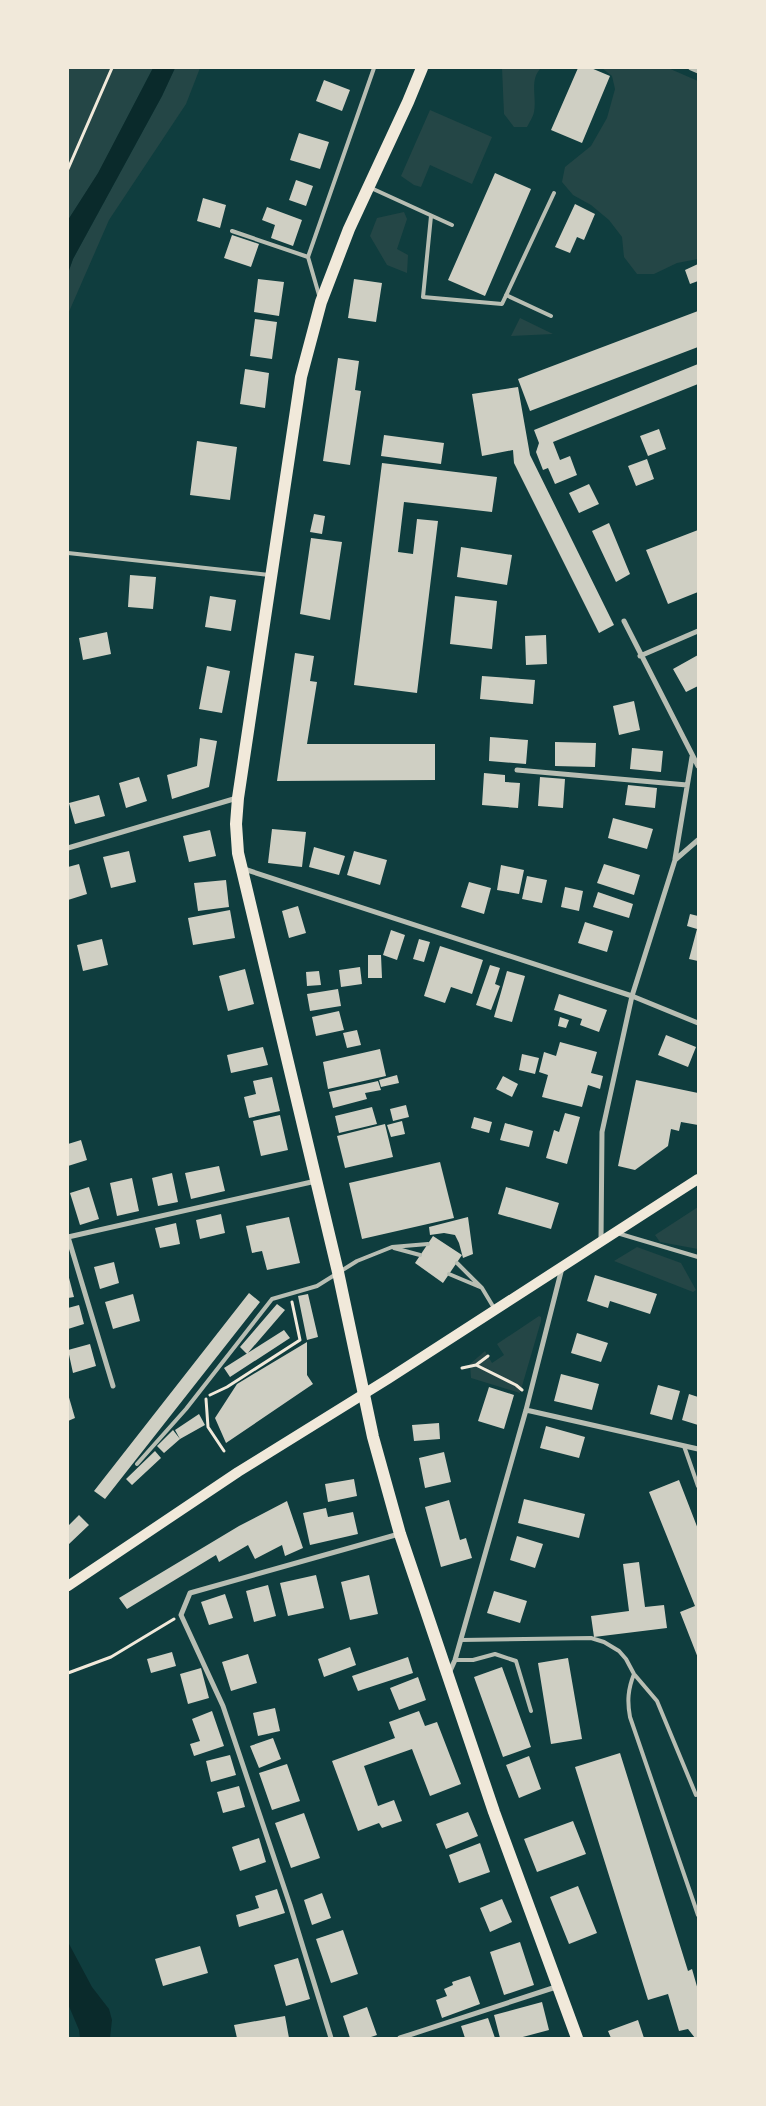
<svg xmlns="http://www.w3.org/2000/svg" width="766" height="2106" font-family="Roboto,sans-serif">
	<rect width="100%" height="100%" fill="#0f3d3e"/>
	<path fill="#244646" d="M68,68H153L98,174L68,220Z
		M175,68H200L186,104L109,220L68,314V273L73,259L162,96Z
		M502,68H541C529,80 537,97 534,112C533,117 529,123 527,127H514L504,114Z
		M602,68H668L698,81V259L677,263L654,274H637L624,257L622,237L609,220L591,205L573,195L562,182L565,167L591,146L607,118L615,89L612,76Z
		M430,110L492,137L472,184L430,165L421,187L414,185L401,176Z
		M404,212L407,219L397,249L408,255L407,273L387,265L370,236L377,218Z
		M520,318L553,334L511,336Z
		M698,1207V1249L660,1242L655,1235Z
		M637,1247L681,1263L696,1290L693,1292L614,1261Z
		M539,1316L541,1317V1321L520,1393L471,1378L470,1364L485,1351L492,1363L504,1355L497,1344Z"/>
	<path fill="#0a2a2b" d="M153,68H175L162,96L73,259L68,273V220L98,173Z
		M68,1942L92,1987L109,2009L112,2020L110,2038H80L79,2030L68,2004Z"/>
	<path fill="#cfcfc3" d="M578,68H591L610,76L582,143L551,130Z
		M324,80L350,90L342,111L316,101Z
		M299,133L329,142L320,169L290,160Z
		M495,173L531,189L485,296L448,280Z
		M296,180L313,186L306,206L289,200Z
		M203,198L226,205L220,228L197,221Z
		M575,204L595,214L584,240L577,237L570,253L555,247Z
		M267,207L302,220L293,246L271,238L275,225L262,220Z
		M232,235L259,244L251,267L224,258Z
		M698,264V281L690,284L685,270Z
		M258,279L284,282L279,316L254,312Z
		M354,279L382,283L376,322L348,318Z
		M698,311V347L530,411L518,379Z
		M255,319L277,322L272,359L250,356Z
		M338,358L359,361L355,390L361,391L350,465L323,461Z
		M698,364V384L553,442L560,460L570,456L577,475L555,484L548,468L543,470L536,452L539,443L534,430Z
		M245,369L269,373L265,408L240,404Z
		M518,387L530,455L614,625L599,633L514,463L513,450L482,456L472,394Z
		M659,429L666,449L648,456L640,436Z
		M384,435L444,443L441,464L381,456Z
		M197,441L237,447L230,500L190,495Z
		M647,459L654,479L636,486L628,466Z
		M382,463L497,477L492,512L404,502L398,552L413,554L417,519L438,521L417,693L354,685Z
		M589,484L599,504L579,513L569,493Z
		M314,514L325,516L322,534L310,532Z
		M609,523L630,574L616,582L592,531Z
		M698,530V592L668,604L646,550Z
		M311,538L342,542L330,620L300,614Z
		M461,547L512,555L507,585L457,577Z
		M130,575L156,577L153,609L128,607Z
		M210,596L236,600L231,631L205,627Z
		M455,596L497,601L492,649L450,644Z
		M107,632L111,654L83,660L79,638Z
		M546,635L547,664L526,665L525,636Z
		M295,653L314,656L310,681L317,682L307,744H435V780L277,781Z
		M698,655V686L686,692L673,669Z
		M207,666L230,671L222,713L199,709Z
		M482,676L535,680L533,704L480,699Z
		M634,701L640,730L619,735L613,706Z
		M490,737L528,740L526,764L489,761Z
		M200,738L217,741L209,787L172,799L167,775L197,766Z
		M555,742L596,743L595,767L555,766Z
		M632,748L663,751L661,772L630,769Z
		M484,773L505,775V782L520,783L518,808L482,805Z
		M139,777L147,801L126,808L119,783Z
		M540,777L565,779L563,808L538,806Z
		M628,785L657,788L655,808L625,805Z
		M99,795L105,816L75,824L69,803Z
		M613,818L653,829L647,849L608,838Z
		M272,829L306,832L302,867L268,863Z
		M210,830L216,856L189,862L183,836Z
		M314,847L345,856L339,875L309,867Z
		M129,851L136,882L111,888L103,857Z
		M354,851L387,860L380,885L347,875Z
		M79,864L87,894L68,900V867Z
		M604,864L640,875L634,895L597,883Z
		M501,865L524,870L519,894L497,890Z
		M527,876L547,880L542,903L522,899Z
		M226,880L229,907L198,911L194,883Z
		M469,882L491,888L484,914L461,907Z
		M565,887L583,891L579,911L561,907Z
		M598,892L633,904L629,918L593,907Z
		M298,906L306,933L289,938L282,911Z
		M230,910L235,938L193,945L188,918Z
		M690,914L698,916V961L689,959L697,929L687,926Z
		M585,922L613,931L607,952L578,943Z
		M391,930L405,935L397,960L383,955Z
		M102,939L108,965L83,971L77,945Z
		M419,939L430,942L424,962L413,959Z
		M440,946L483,960L472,994L451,987L445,1003L424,996Z
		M368,955H381L382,978H368Z
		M490,965L500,968L495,984L500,986L491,1010L476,1005Z
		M360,967L362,984L341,987L339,970Z
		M245,969L254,1004L228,1011L219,976Z
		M319,971L321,985L307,986L306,972Z
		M507,971L525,976L512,1022L494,1017Z
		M338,989L341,1006L310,1011L307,994Z
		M559,994L607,1010L599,1032L580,1025L582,1019L554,1010Z
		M339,1011L344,1030L316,1036L312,1017Z
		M560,1017L569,1020L566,1028L558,1026Z
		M357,1030L361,1045L347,1048L343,1033Z
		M666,1035L696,1047L688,1067L658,1055Z
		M560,1042L597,1052L591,1073L603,1076L600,1089L588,1085L582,1107L542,1097L548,1075L539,1072L544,1052L556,1056Z
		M263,1047L268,1065L231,1073L227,1055Z
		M380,1049L386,1076L328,1089L323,1062Z
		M522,1054L539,1058L535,1074L519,1070Z
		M397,1075L399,1083L381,1087L379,1080Z
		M503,1076L518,1084L512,1097L496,1089Z
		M272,1077L280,1111L249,1118L244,1097L256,1094L253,1081Z
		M636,1080L698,1093V1125L681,1122L679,1131L671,1129L668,1146L635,1170L618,1166Z
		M378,1081L381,1090L365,1093L367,1099L333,1108L329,1092Z
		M406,1105L409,1117L393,1121L390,1109Z
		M372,1107L377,1124L339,1133L335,1116Z
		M565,1113L580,1117L567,1164L546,1158L554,1130L559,1132Z
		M280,1115L288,1150L261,1156L253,1121Z
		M474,1117L492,1122L489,1133L471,1128Z
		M402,1121L405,1134L391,1137L387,1125Z
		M505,1123L533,1131L529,1147L500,1140Z
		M385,1124L393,1157L345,1168L337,1136Z
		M81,1140L87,1160L68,1166V1144Z
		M440,1162L454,1218L362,1239L349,1183Z
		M219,1166L225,1191L191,1199L185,1173Z
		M172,1173L178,1202L158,1206L152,1178Z
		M132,1178L139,1211L117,1216L110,1183Z
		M89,1187L99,1219L80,1225L70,1193Z
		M506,1187L559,1203L551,1229L498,1214Z
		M221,1214L225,1233L200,1239L196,1220Z
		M289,1217L300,1263L267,1270L262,1251L252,1253L246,1226Z
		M468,1217L473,1254L463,1258L459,1243L455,1235L444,1233L430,1235L429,1227Z
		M176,1223L180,1244L160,1248L155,1228Z
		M433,1236L462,1255L443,1283L415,1263Z
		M114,1262L119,1283L100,1289L94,1267Z
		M68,1274L74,1297L68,1298Z
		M595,1275L657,1294L650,1314L610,1301L608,1308L587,1301Z
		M249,1293L260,1302L105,1499L94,1491Z
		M133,1294L140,1321L113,1329L105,1302Z
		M308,1294L318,1337L307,1340L298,1296Z
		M277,1304L285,1310L247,1354L240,1347Z
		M79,1305L84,1324L68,1329V1308Z
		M284,1330L290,1338L230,1377L224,1368Z
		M577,1333L608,1343L601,1362L571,1353Z
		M307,1342V1375L313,1384L226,1443L215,1418L237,1384Z
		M90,1344L96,1366L73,1373L68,1350Z
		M561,1374L599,1384L592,1410L554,1401Z
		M658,1385L680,1391L672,1420L650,1414Z
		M489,1387L514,1395L504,1429L478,1421Z
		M68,1394L75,1418L68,1421Z
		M689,1394L698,1397V1425L682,1420Z
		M199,1414L205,1425L180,1439L164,1453L157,1446L173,1430L180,1439L175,1430Z
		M439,1423L440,1439L414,1441L412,1425Z
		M546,1426L585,1437L579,1458L540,1448Z
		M155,1451L161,1458L132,1485L126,1479Z
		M444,1452L451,1482L425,1488L419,1458Z
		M354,1479L357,1496L328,1502L325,1484Z
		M679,1480L698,1529V1658L680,1612L695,1606L649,1492Z
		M524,1499L585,1514L579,1538L518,1523Z
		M449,1500L460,1540L466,1538L472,1558L441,1567L425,1507Z
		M287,1501L303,1548L285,1556L282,1545L255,1559L248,1545L219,1562L216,1555L127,1609L119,1598L239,1526Z
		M326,1508L328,1517L353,1512L358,1534L310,1545L303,1513Z
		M79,1515L89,1525L69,1544L68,1542V1526Z
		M517,1536L543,1544L535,1568L510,1560Z
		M639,1562L645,1607L664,1605L667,1628L594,1637L591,1616L629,1611L623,1564Z
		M316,1575L324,1608L288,1616L280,1583Z
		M369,1575L378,1614L350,1620L341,1582Z
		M268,1585L276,1616L254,1622L246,1591Z
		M494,1591L527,1601L520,1623L487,1613Z
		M225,1594L233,1618L209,1625L201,1602Z
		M350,1647L356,1665L324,1677L318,1659Z
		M172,1652L176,1666L151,1673L147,1659Z
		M248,1654L257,1683L231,1691L222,1662Z
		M408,1657L413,1673L358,1691L352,1676Z
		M568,1658L582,1739L551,1744L538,1663Z
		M502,1667L531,1747L503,1757L474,1677Z
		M201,1668L209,1698L188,1704L180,1674Z
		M418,1677L426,1700L399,1710L390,1688Z
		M275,1708L280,1731L258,1736L253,1713Z
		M212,1711L224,1746L194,1756L190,1744L200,1741L192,1719Z
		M419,1711L425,1726L437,1722L461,1784L430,1796L412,1749L364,1766L378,1806L394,1800L402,1821L382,1828L379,1823L358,1831L332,1761L395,1738L389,1722Z
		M273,1738L281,1759L259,1768L250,1746Z
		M620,1753L688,1971L692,1969L698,1990V2038H695L688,2029L679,2031L668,1994L648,2000L575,1767Z
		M230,1755L236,1775L211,1782L206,1761Z
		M529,1756L541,1789L519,1798L506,1765Z
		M287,1764L300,1801L272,1810L259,1773Z
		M239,1786L245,1807L223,1813L217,1792Z
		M468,1812L478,1836L446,1849L436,1824Z
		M304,1813L320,1858L291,1868L275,1823Z
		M573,1821L586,1854L537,1872L524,1839Z
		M259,1838L266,1862L240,1871L232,1847Z
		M480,1843L490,1872L459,1883L449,1855Z
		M578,1886L597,1933L569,1944L550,1897Z
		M277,1889L285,1913L239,1927L236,1915L259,1908L255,1896Z
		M322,1893L331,1918L312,1925L304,1900Z
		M502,1899L512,1922L490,1932L480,1908Z
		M343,1930L358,1974L331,1983L316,1939Z
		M520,1942L534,1985L504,1995L490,1952Z
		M200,1946L208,1973L163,1986L155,1959Z
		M298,1958L310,1999L286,2006L274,1965Z
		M470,1976L480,2004L442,2018L436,2000L447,1996L444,1989L453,1985L452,1982Z
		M542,2002L549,2030L519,2038H500L494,2015Z
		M367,2007L377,2035L368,2038H350L343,2016Z
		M285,2016L289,2038H237L234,2025Z
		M488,2018L495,2038H465L461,2026Z
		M638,2020L644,2038H611L608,2031Z"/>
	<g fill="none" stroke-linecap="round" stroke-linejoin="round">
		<path stroke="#f1e9da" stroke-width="3" d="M68,169L112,68
			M476,1365L488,1356
			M462,1368L476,1365L516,1385L522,1390
			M210,1395L227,1387L300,1340L292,1302
			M206,1399L208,1427L224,1451
			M68,1673L111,1657L174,1619"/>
		<path stroke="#b8beb3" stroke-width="4" d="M371,188L452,225
			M431,216L423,297L502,304L554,193
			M232,231L308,257
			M319,295L308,257L374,68
			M506,295L551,316
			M68,553L269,575
			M617,1233L698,1257
			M394,1248L420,1255
			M457,1263L482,1288L494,1308
			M449,1274L480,1287
			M684,1446L698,1486
			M137,1464L186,1409L272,1299L317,1286L357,1261L392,1247L428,1244
			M461,1640L591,1638L604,1642L619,1651L626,1659L634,1674L657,1701L696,1795
			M455,1660H473L495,1654L516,1661L531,1711
			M634,1674C628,1689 627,1701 630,1717L698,1915"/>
		<path stroke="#b8beb3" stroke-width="5" d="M691,68L698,71
			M624,621L698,766
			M640,656L698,631
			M517,770L687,785
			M68,848L237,798
			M675,859L692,757
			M244,869L632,996L698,1023
			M68,1237L316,1181
			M68,1237L113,1386
			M601,1241L602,1132L632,996L675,860L698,840
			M526,1410L698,1449
			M450,1671L455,1660L526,1410L562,1268
			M331,2038L290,1905L223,1706L181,1615L190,1593L399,1534
			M400,2038L559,1986"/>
		<path stroke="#f1e9da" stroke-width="10" d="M68,1586L238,1472L388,1379L698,1179"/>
		<path stroke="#f1e9da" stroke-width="12" d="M422,68L408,102L349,229L321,302L301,377L238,798L236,824L238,853L338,1272L373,1437L400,1534L494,1812L577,2038"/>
	</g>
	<rect width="766" height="2106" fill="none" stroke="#f1e9da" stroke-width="138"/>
</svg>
